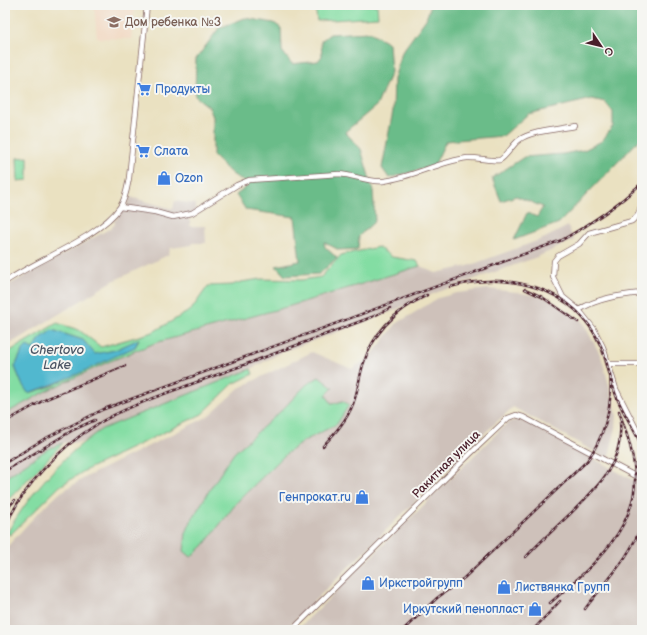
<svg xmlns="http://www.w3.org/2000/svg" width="647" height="635" font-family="'Balsamiq Sans',sans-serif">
	<rect width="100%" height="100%" fill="#f6f6f2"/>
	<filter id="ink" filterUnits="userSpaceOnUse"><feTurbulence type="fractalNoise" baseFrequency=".025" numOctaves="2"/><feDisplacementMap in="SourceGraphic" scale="8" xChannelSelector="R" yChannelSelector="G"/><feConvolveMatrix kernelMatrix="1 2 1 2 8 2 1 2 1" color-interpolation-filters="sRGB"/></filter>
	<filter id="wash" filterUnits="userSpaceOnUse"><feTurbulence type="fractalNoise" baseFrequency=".012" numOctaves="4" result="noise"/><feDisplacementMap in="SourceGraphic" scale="16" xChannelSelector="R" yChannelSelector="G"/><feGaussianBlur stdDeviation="0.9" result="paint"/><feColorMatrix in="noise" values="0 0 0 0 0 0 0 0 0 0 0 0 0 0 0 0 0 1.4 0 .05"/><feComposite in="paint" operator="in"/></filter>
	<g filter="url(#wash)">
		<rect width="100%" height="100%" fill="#eae1c1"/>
		<path fill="#f1d5bd" d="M94,5H135L131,39L97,38Z"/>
		<path fill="#cec1ba" d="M130,197L173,209L175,201L196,204V214L190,216V226H205L206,243H193L192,245L171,248L168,255L113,281L5,347V287L111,228L115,224L114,220L117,219V216L120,215V212L127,205Z
			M568,226L574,240L537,257L438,292L371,320L282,352L251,369L102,429L83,442L63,443L46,450L5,478V414L46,391L108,362L155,343L290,306L420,266L436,273L468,266L545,238Z
			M488,289L516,292L548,298L582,321L601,356L617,414L616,428L608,459L513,407L474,443L285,630H5V549L37,514L61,492L88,476L207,417L239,388L312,352L352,369L371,356L396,324L438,298L457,293Z
			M519,420L532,425L631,479L642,481V630H297L505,425L511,421Z"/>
		<path fill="#83dda3" stroke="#667e67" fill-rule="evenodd" d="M315,5H377L378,17L317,21Z
			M28,157V180L18,181L17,158Z
			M378,247L392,257L417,261L420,266L290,306L155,343L108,362L46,391L5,414V354L57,323L79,330L101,347L153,332L191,310L208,286L232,285L241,282L261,279L301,280L321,277L341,255ZM52,330L83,340L95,355L115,350L139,340L135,347L82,370L52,386L29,393L22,384L15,367L22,351L33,349L40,339Z
			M251,369L253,374L233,384L202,414L84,471L60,486L10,535L7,533C31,492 62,456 102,429Z
			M319,377L333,388L326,395L332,404L343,401L349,405L337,424L304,441L287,453L239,500L203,546L191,557L184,551L186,533L192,519L212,486L234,453L281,411L307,384Z
			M63,443L5,503V478L46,450Z"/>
		<path fill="#6abc89" stroke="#5a6e5a" d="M431,5H642V137L559,223L514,240L527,213L537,217L543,207L516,196L501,201L492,178L524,157L563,154L584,150L602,141L613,126V112L605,102L592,99L528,114L503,136L446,141L434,166L389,178L382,168L393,111L394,79L402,52L426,19Z
			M245,18L274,23L281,28L282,51L292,64L318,61L322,56L321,41L330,34L370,32L389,43L391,72L377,105L345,132L361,149L373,190L375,221L359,236L358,249L339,250L324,242L325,247L337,258L319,274L285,276L276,266L300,261L295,217L246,210L236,195L249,185L232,174L213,156V117L209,107L195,96L196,59L219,28Z"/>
		<path fill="#51b8cf" stroke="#4e6c7d" d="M52,330L83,340L95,354L115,350L139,339L135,347C100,363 65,382 28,393L22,384L15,367L22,351L27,346L33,349L40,339Z"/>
	</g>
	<g filter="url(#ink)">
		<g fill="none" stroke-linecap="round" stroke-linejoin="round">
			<defs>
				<path id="minor" d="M642,204L638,215L632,221L589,233L579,244L558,256L554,261L553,277L563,297L579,310L594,329L603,347L616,389L642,440
					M120,207L155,212L173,217L192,213L237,185L249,180L339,174C355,175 368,183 384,181C413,177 438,162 467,158C477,157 494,162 500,160C507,156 512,145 519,140C530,131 560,129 575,126
					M5,282C36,260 100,237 120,207C126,198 127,188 129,178L147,5
					M579,310C597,298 621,295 642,293
					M609,364H642
					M292,630L470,454L508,418L516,415L523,417L635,476L642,478"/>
			</defs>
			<use href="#minor" stroke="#826360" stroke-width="6"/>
			<use href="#minor" stroke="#fff" stroke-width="4.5"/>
			<defs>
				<path id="rail" d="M450,287C509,271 574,286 601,346C608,362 610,381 617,398C624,415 635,430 642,447
					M525,289L542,297L578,322
					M5,422L46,399L125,366
					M323,446C335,433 347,420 353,404C358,391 359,378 363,365C373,332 396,310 427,295
					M5,463L44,439L104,409L562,240C591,224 617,206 642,183
					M5,471L73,430L95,420
					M5,511L15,500
					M5,528C21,488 60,447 96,425C126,406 171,392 205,379C261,359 316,338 372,317L390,308
					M526,557C540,542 555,528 570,514C597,488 624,463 620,422
					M550,603C588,570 637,531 635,476C634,453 626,432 619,411
					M585,609C605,582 632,556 642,523
					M403,630L437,598L464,578L587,461C605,435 613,406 610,374
					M533,630L560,601"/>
			</defs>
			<use href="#rail" stroke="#4a1f2b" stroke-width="2.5"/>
			<use href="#rail" stroke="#f6f6f2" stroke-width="1" stroke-dasharray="3" stroke-linecap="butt"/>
		</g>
	</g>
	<defs>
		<symbol id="school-bare" viewBox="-9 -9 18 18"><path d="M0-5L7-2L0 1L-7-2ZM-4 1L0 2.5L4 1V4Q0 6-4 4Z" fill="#8d6e63" stroke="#f6f6f2" stroke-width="2.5" paint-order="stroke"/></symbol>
		<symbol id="supermarket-bare" viewBox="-9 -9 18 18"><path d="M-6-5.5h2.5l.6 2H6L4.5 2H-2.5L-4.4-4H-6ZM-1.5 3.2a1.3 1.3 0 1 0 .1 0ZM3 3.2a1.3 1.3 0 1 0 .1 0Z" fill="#3f7fe0" stroke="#f6f6f2" stroke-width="2.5" paint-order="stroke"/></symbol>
		<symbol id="shop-bare" viewBox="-9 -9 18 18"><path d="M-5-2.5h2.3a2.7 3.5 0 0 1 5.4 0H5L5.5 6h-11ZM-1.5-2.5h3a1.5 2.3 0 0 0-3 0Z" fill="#3f7fe0" stroke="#f6f6f2" stroke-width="2.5" paint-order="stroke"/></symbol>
	</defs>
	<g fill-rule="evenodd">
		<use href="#school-bare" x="104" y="12" width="20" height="20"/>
		<use href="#supermarket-bare" x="134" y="79" width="20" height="20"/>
		<use href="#supermarket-bare" x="133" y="141" width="20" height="20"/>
		<use href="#shop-bare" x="154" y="168" width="20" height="20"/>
		<use href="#shop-bare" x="352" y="487" width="20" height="20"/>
		<use href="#shop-bare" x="358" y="573" width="20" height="20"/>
		<use href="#shop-bare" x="494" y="577" width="20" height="20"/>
		<use href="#shop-bare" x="525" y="599" width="20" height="20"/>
	</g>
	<g text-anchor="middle" stroke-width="4" stroke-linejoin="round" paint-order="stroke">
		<g font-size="12" fill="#785e54" stroke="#f6f6f2" text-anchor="start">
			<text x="125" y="26">Дом ребенка №3</text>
		</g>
		<g font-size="12" fill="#366cbe" stroke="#f6f6f2" text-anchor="start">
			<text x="155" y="93">Продукты</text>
			<text x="154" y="155">Слата</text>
			<text x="175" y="182">Ozon</text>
			<text x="351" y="501" text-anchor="end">Генпрокат.ru</text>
			<text x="379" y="587">Иркстройгрупп</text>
			<text x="515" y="591">Листвянка Групп</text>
			<text x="524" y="613" text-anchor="end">Иркутский пенопласт</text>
		</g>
		<g font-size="12" fill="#4a1f2b" stroke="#f6f6f2">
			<text transform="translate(446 464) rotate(-45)" y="4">Ракитная улица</text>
		</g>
		<g font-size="13" font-style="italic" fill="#4c5564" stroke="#f6f6f2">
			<text x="57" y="354">Chertovo<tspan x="57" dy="15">Lake</tspan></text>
		</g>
	</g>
	<rect width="647" height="635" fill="none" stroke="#f6f6f2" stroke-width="20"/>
	<g transform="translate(601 46) rotate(125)" stroke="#f6f6f2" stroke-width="3" paint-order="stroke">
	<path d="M0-3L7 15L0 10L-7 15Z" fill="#4a1f2b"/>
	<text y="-6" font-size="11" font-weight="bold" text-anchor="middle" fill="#4a1f2b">С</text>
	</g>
</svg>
